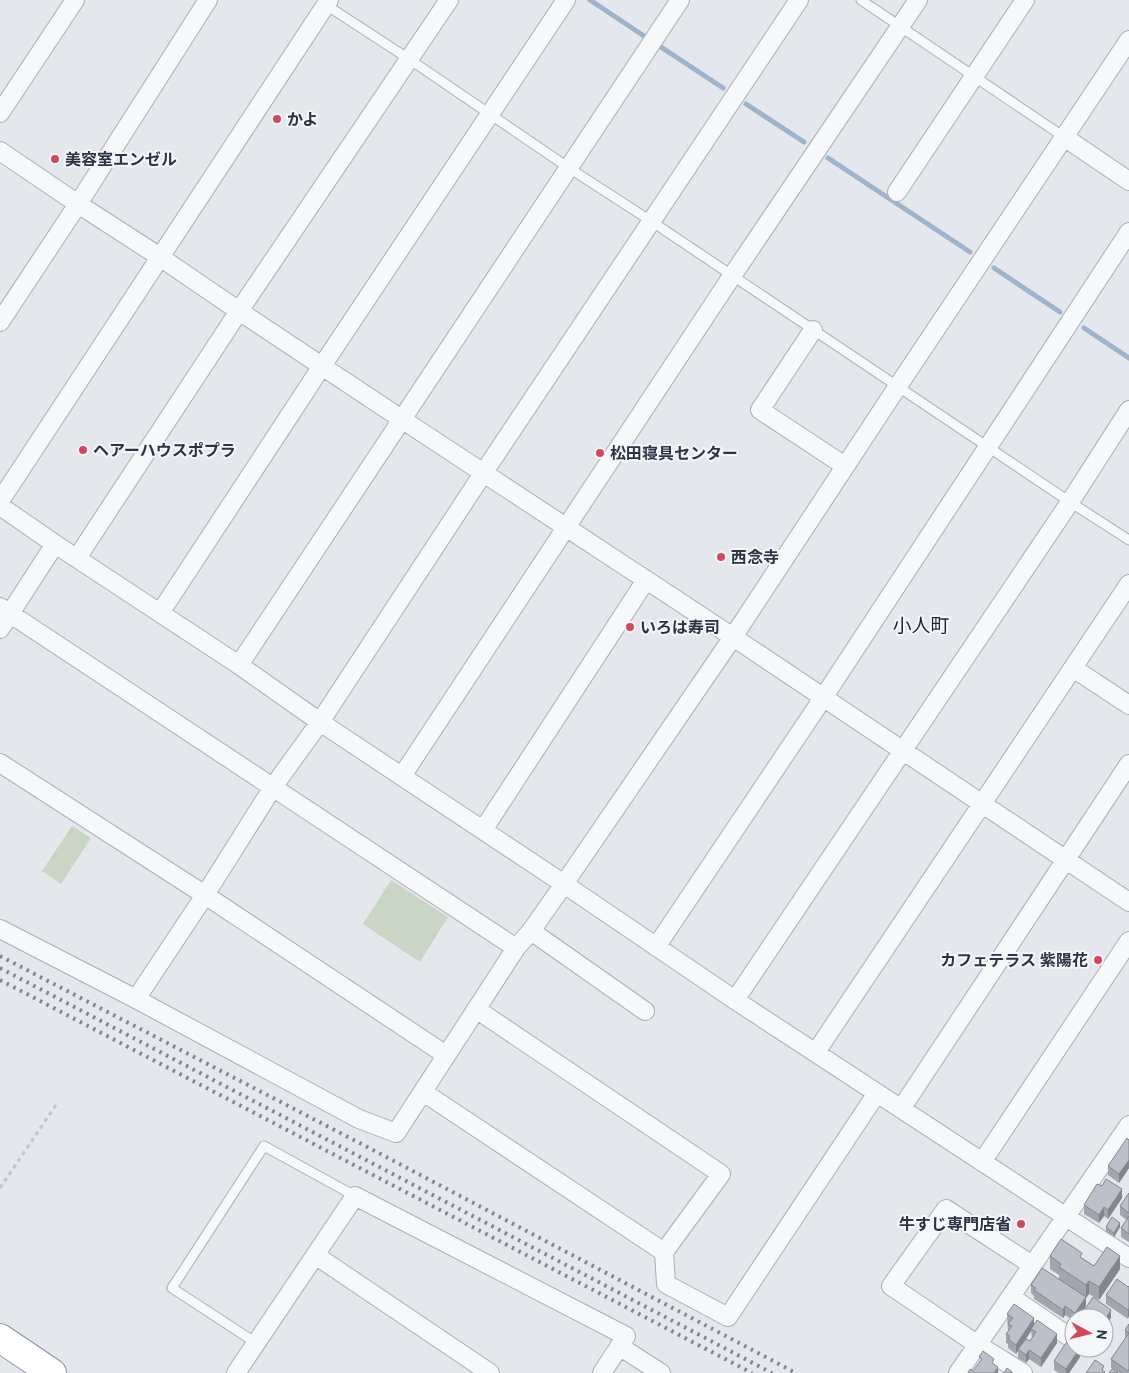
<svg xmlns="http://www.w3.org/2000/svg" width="1129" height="1373" font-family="Overpass,'Noto Sans JP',sans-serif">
	<rect width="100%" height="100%" fill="#e4e7ec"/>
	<path fill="#c9d6c5" d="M72,826L91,838L61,884L42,871Z
		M391,880L448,917L420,962L363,924Z"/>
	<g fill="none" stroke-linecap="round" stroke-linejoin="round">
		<path stroke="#9fb4cc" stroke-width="5" d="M590,0L644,36
			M661,47L723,88
			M746,104L804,142
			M828,158L970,252
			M994,268L1060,312
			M1084,328L1129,358"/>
		<defs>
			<path id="service" d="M861,0L1064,137
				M323,3L409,59L569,168L651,221L1070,502L1129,540
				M256,1343L172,1288L264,1146L355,1196"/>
			<path id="minor" d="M0,113L75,0
				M1064,137L1129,181
				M0,151L78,204L160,257L239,311L403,420L733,637L1129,902
				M897,192L1025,0
				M0,322L78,204L208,0
				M813,330L760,410L845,466
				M0,501L329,0
				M0,506L55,544L239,665L320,722L564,884L735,1000L1129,1258
				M77,558L239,311L449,0
				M0,607L516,948
				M160,613L322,366L566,0
				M0,629L55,544
				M239,665L680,0
				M1073,668L1129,705
				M0,763L205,895L446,1055
				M402,776L732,276L918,0
				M483,830L646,580
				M0,929L136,999L359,1119L396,1133L516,948L531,931L564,884L733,637L898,386L1129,40
				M531,931L645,1011
				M656,947L823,698L1129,232
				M136,999L205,895L273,787L320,722L484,472L799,0
				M735,1000L1070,502L1129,410
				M476,1009L721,1174L664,1252
				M816,1052L1129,584
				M423,1092L664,1252L666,1284L728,1317L877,1093
				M901,1109L1129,764
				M982,1162L1129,941
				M315,1255L490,1373
				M1011,1297L1074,1340
				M619,1346L661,1373
				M236,1373L355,1196L626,1336L602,1373
				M958,1373L1129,1125
				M1023,1373L978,1345L891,1286L946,1209L1032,1265"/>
			<path id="trunk" d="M0,1338L52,1373"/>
		</defs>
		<use href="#service" stroke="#a9aeb7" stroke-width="11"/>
		<use href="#minor" stroke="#a9aeb7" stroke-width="20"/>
		<use href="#trunk" stroke="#8b94a3" stroke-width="30"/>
		<path stroke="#c2c5cb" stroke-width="3" stroke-dasharray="4 4" stroke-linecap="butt" d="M0,1188L58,1102"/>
		<use href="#service" stroke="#f7f8fa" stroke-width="9"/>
		<use href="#minor" stroke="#f7f8fa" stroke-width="18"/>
		<use href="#trunk" stroke="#fff" stroke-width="28"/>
		<path stroke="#7d8696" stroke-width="4" stroke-dasharray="2.5 5" stroke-linecap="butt" d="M0,956L373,1150L796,1373
			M0,968L772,1373
			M0,980L752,1373"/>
	</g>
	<path fill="#a1a5ae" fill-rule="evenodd" d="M1129,1140V1168L1119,1183L1108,1175V1166Z
		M1129,1193V1242L1121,1237V1228L1127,1220L1120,1215V1206Z
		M1122,1198L1108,1219L1104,1216L1099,1223L1084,1214V1205Z
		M1106,1227H1120L1114,1237L1106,1232Z
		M1050,1256L1082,1258L1094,1266L1120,1269L1099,1300L1089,1294L1086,1298V1306L1078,1318H1074V1321L1065,1315L1063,1318L1034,1299V1296L1031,1293V1285L1059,1279V1275L1050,1269Z
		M1128,1287V1319L1106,1304V1295Z
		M1007,1314L1034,1325L1057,1343L1041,1367L1029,1359L1026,1363L1018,1358V1350L1016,1354L1008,1348V1344L1006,1343V1334L1008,1331ZM1031,1331L1032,1338L1030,1341L1026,1339Z
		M1129,1324V1373H1119L1111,1368V1359L1125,1339V1330Z
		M1080,1357L1069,1373H1059L1054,1370V1361Z"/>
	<path fill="#83868d" d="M1129,1160V1168L1119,1183V1174Z
		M1122,1189V1198L1108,1219V1210Z
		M1104,1207V1216L1099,1223V1215Z
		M1120,1223V1227L1114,1237V1233Z
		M1120,1256V1269L1099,1300V1287Z
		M1089,1281V1294L1086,1298V1306L1078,1318H1075V1313L1086,1298V1285Z
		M1065,1306V1315L1063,1318V1310Z
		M1129,1308V1316L1128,1319V1310Z
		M1111,1310V1318L1104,1329V1321Z
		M1034,1318V1327L1031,1329V1331L1016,1354V1345Z
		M1057,1334V1343L1041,1367V1358Z
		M1080,1348V1357L1069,1373H1066V1369Z
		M1029,1350V1359L1026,1363V1355Z
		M998,1367V1373H994Z"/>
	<path fill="#bbc0ca" stroke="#83868d" d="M1127,1138L1129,1140V1160L1119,1174L1108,1166Z
		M1106,1179L1122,1189L1108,1210L1104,1207L1099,1215L1084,1205L1097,1184L1102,1186Z
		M1129,1193V1213L1120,1206Z
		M1129,1216V1234L1121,1228Z
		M1112,1217L1120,1223L1114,1233L1106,1227Z
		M1061,1239L1082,1253L1080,1257L1094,1266L1107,1247L1120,1256L1099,1287L1089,1281L1086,1285L1059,1267L1061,1264L1050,1256Z
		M1042,1268L1086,1297L1075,1313L1065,1306L1063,1310L1034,1290L1036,1288L1031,1285Z
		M1117,1279L1128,1287L1129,1286V1308L1128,1310L1106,1295Z
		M1093,1297L1111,1310L1104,1321V1318H1082L1080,1317Z
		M1014,1304L1034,1318L1016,1345L1008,1339L1010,1336L1006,1334L1012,1326L1008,1324L1013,1318L1007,1314Z
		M1037,1320L1057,1334L1041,1358L1029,1350L1026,1355L1018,1349L1026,1339L1030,1341L1036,1332L1031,1329Z
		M1129,1324V1369L1128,1371L1111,1359L1129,1333L1125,1330Z
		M1068,1340L1074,1344V1348H1080L1066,1369L1054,1361Z
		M983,1351L994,1359L992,1363L998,1367L994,1373H968L970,1369L973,1371L982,1359L979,1357Z
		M1095,1360L1104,1366L1102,1370L1105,1372L1104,1373H1086Z
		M1007,1368L1012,1372V1373H1004Z
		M1112,1369L1118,1373H1109Z"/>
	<g fill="#d1495b" stroke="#f4f6f9" stroke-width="2">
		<circle cx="277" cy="119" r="5"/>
		<circle cx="55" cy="159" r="5"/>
		<circle cx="83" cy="450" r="5"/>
		<circle cx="600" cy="453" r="5"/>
		<circle cx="721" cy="557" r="5"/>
		<circle cx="630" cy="627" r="5"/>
		<circle cx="1098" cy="960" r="5"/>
		<circle cx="1021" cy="1224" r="5"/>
	</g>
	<g text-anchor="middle" stroke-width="4" stroke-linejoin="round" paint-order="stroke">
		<g font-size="16" font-weight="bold" fill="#2b3445" stroke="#f4f6f9" text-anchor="start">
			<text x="287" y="125">かよ</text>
			<text x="65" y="165">美容室エンゼル</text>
			<text x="93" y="456">ヘアーハウスポプラ</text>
			<text x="610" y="459">松田寝具センター</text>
			<text x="731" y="563">西念寺</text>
			<text x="640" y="633">いろは寿司</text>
			<text x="1088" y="966" text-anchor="end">カフェテラス 紫陽花</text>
			<text x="1011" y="1230" text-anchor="end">牛すじ専門店省</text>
		</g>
		<g font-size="19" fill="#1d2536" stroke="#f4f6f9">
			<text x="921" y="632">小人町</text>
		</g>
	</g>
	<g transform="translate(1089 1333) rotate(97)"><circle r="24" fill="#f4f6f9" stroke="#a4a8b1"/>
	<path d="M0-4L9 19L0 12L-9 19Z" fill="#d1495b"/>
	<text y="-8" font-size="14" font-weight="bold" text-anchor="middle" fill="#2b3445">N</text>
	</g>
</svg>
